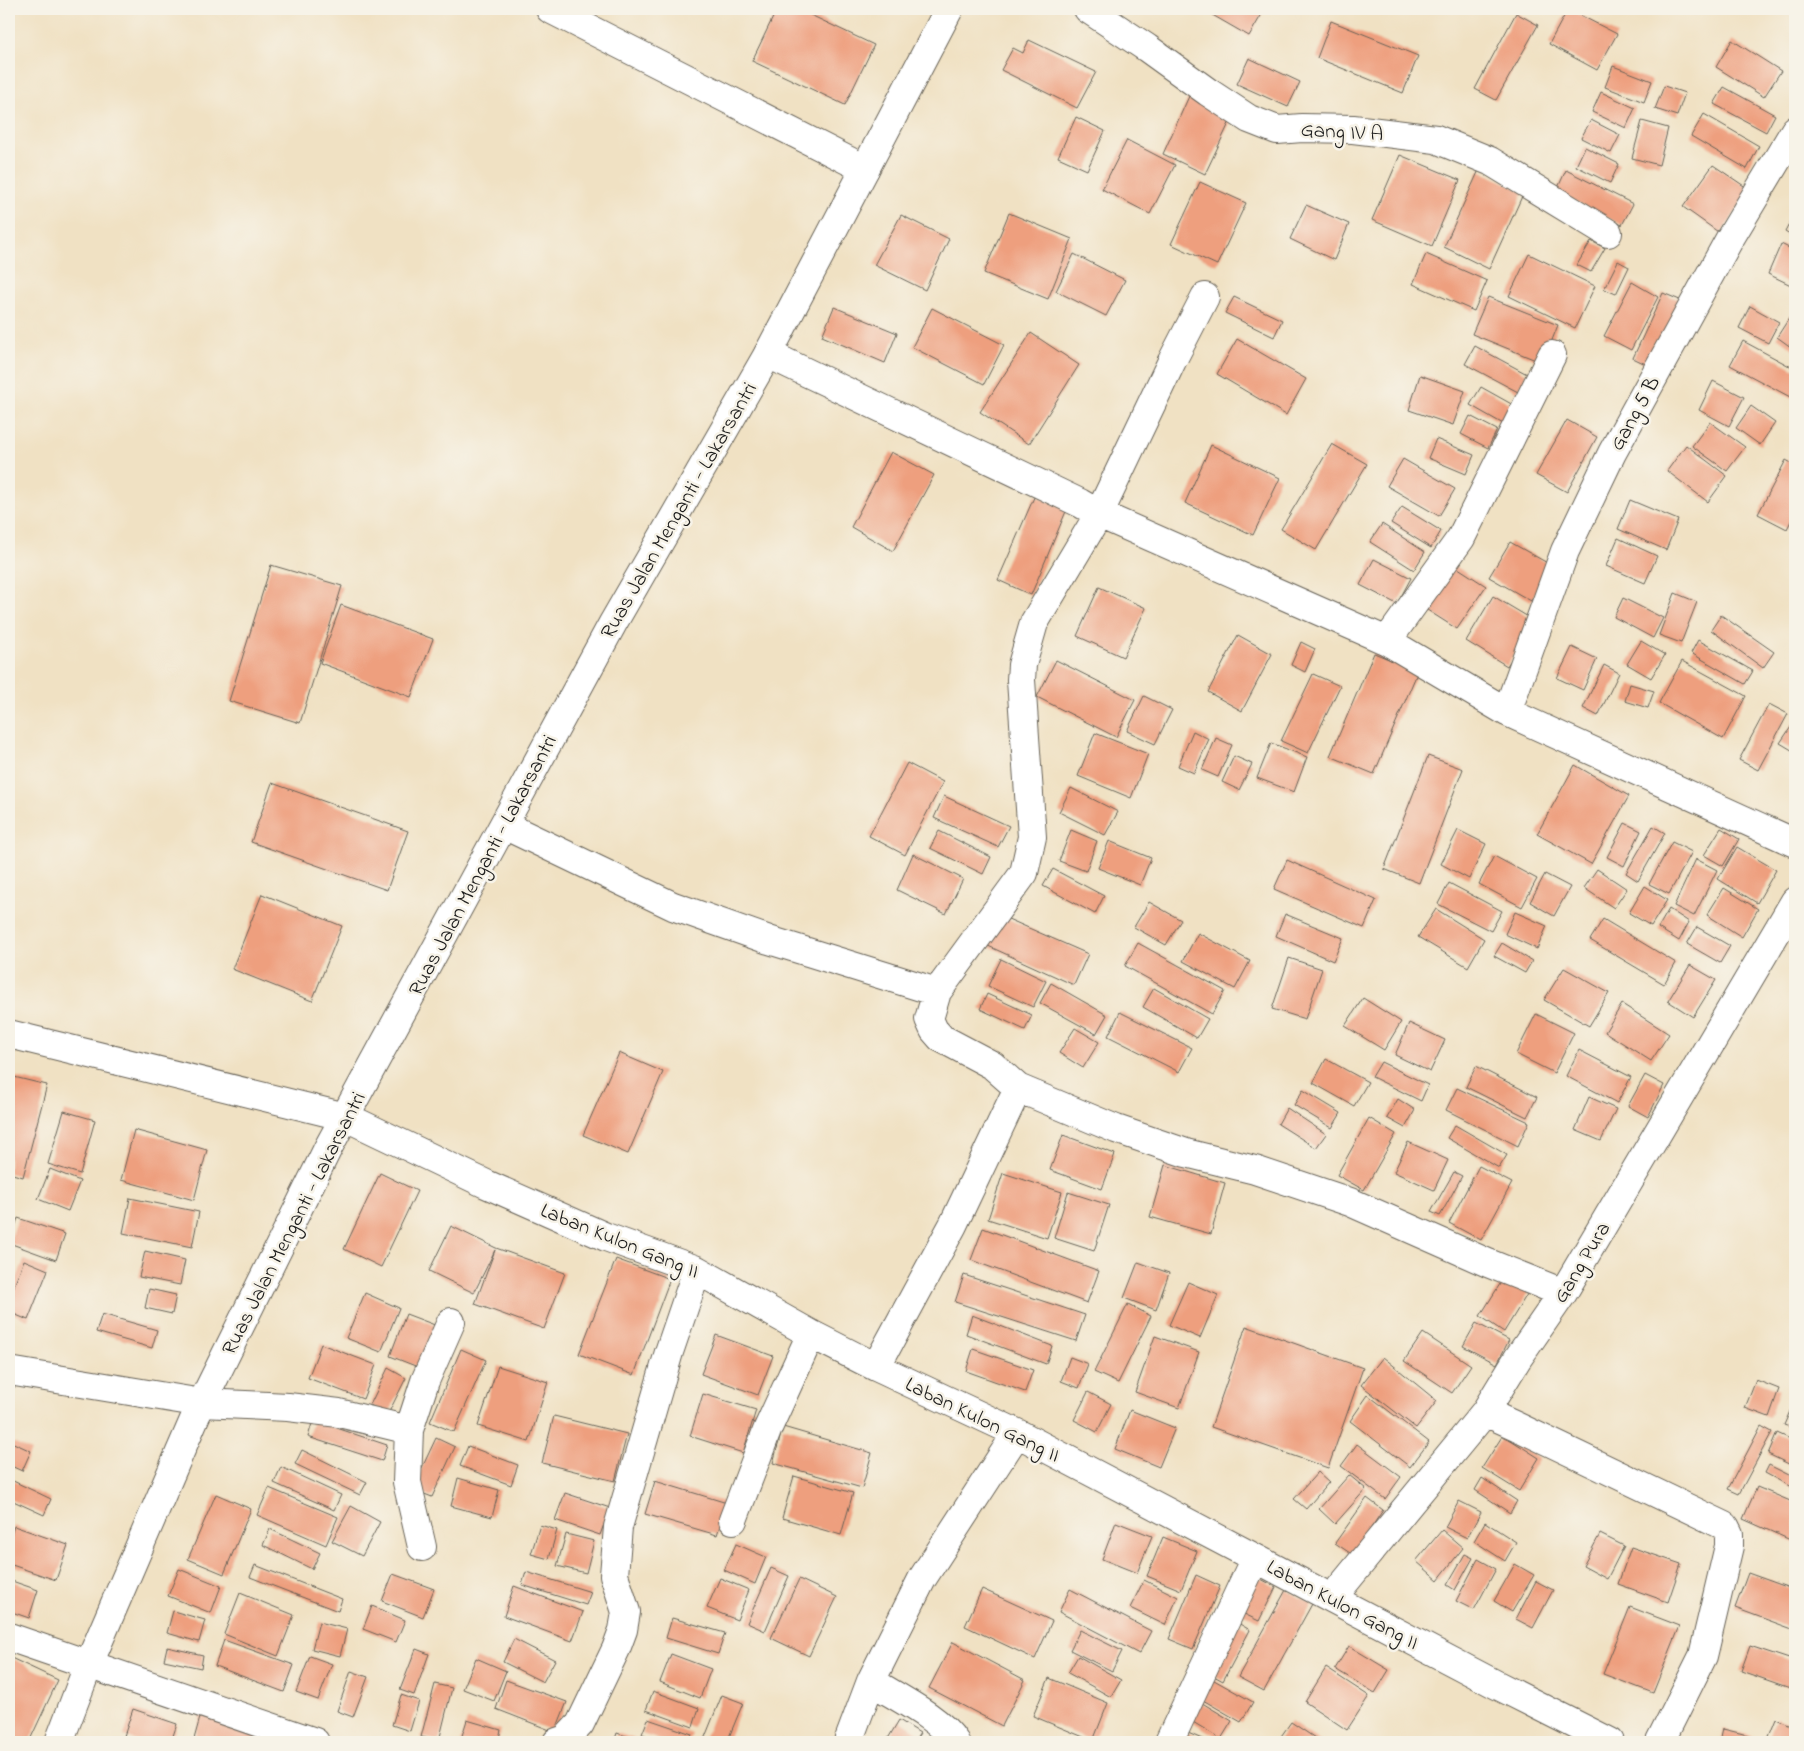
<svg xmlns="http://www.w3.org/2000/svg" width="1804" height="1751" font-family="'Indie Flower',sans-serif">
	<rect width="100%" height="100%" fill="#f7f3e8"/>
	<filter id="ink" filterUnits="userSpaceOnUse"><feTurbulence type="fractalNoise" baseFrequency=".02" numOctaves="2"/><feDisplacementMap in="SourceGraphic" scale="10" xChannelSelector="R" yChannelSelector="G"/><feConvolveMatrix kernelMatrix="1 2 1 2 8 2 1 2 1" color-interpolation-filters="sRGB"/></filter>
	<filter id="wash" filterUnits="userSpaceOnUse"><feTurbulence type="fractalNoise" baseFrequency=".0096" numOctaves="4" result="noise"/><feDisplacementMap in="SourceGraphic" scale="20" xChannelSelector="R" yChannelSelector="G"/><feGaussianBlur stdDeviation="1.12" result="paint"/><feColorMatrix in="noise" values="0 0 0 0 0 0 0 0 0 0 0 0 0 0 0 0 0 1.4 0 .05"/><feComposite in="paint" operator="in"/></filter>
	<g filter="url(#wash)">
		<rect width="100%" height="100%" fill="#f0e1c3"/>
		<g id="blocks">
			<path fill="#ee9f7e" d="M777,9H798L874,45L845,105L752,61Z
				M1202,9H1265L1249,36Z
				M1568,9L1617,34L1597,70L1549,44Z
				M1516,13L1538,25L1496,100L1475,89Z
				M1331,21L1418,56L1403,93L1317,58Z
				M1029,40L1096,72L1077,108L1001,70L1013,48L1023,53Z
				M1732,40L1781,71L1764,97L1716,67Z
				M1249,58L1300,82L1288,107L1237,84Z
				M1613,66L1652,81L1644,102L1605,87Z
				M1664,86L1685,93L1677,116L1655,109Z
				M1724,87L1775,115L1766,132L1714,104Z
				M1601,92L1635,108L1626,128L1592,112Z
				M1190,94L1233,115L1205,174L1163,154Z
				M1704,114L1759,146L1747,169L1691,136Z
				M1076,117L1105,131L1087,170L1058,157Z
				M1591,120L1620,135L1611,153L1581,138Z
				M1642,121L1668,128L1659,165L1632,158Z
				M1127,140L1175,165L1150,214L1102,189Z
				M1585,147L1619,164L1610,183L1576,166Z
				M1400,155L1460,180L1432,246L1372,220Z
				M1713,165L1750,190L1721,234L1683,207Z
				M1479,170L1524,192L1489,269L1444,247Z
				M1566,170L1633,204L1622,225L1556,192Z
				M1200,182L1246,203L1217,265L1171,244Z
				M1306,205L1349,224L1334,260L1290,239Z
				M1009,213L1072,239L1048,299L984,273Z
				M901,215L949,239L925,290L874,265Z
				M1793,217L1795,218V238L1785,232Z
				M1591,241L1605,248L1591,272L1577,265Z
				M1781,244L1795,251V287L1768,274Z
				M1074,254L1125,280L1106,316L1056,291Z
				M1426,254L1487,281L1474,311L1413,284Z
				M1529,254L1595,286L1575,328L1509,296Z
				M1618,261L1629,267L1616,294L1604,289Z
				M1632,282L1658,297L1631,350L1604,336Z
				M1663,293L1687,303L1656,369L1633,358Z
				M1234,297L1282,320L1274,337L1225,313Z
				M1488,297L1558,325L1543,363L1472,334Z
				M1750,306L1779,322L1768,343L1739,328Z
				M834,307L897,333L885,363L822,336Z
				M932,308L1004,345L984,384L912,347Z
				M1795,309V350L1777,337Z
				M1031,333L1079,365L1029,444L980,412Z
				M1237,339L1306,379L1286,415L1217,374Z
				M1743,341L1795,369V392L1792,398L1730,365Z
				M1475,346L1527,374L1518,392L1465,364Z
				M1420,375L1465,391L1453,425L1409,410Z
				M1713,381L1744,397L1729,426L1699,410Z
				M1481,387L1515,406L1505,425L1470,405Z
				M1751,406L1775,423L1760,445L1736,428Z
				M1470,416L1497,430L1488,448L1461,434Z
				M1567,420L1597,437L1567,492L1536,475Z
				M1710,422L1745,447L1727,471L1692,446Z
				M1436,439L1474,455L1466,474L1428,458Z
				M1332,444L1367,464L1316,550L1281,529Z
				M1211,445L1280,478L1253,535L1185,503Z
				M1686,445L1727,476L1708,502L1667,471Z
				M891,452L934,475L893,551L851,527Z
				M1403,459L1455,489L1439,516L1387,486Z
				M1786,460L1795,465V513L1787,529L1758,514Z
				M1035,495L1067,509L1031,595L998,580Z
				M1630,500L1678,520L1666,550L1618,529Z
				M1402,507L1441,531L1431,548L1391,523Z
				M1382,524L1425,552L1414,570L1370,542Z
				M1618,538L1657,556L1645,583L1606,566Z
				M1510,542L1551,565L1531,601L1489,577Z
				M1374,559L1411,578L1397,604L1360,585Z
				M1452,564L1486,586L1457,629L1424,608Z
				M271,565L342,586L300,723L229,701Z
				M1099,587L1146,608L1123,657L1077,636Z
				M1675,593L1697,602L1681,643L1659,635Z
				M1493,596L1535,621L1507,666L1466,641Z
				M1623,598L1663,618L1653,638L1614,617Z
				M341,605L433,639L411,697L320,663Z
				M1721,615L1774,652L1763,668L1711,630Z
				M1238,635L1272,654L1242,711L1208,692Z
				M1698,640L1753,671L1745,684L1691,653Z
				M1641,641L1665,655L1651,678L1627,664Z
				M1301,642L1315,649L1305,672L1291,665Z
				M1572,647L1597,659L1583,690L1557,678Z
				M1374,653L1418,671L1374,774L1330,756Z
				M1056,660L1135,700L1116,737L1037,697Z
				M1682,661L1746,696L1723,739L1659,703Z
				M1604,665L1619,673L1598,716L1583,708Z
				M1313,674L1340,686L1308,753L1281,741Z
				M1630,684L1654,691L1648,708L1625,701Z
				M1144,696L1172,710L1155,744L1127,731Z
				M1769,704L1788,714L1758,770L1739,760Z
				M1795,721V752L1780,743Z
				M1193,731L1209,739L1194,773L1178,766Z
				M1095,733L1148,754L1131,798L1078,776Z
				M1216,738L1232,745L1218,777L1202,770Z
				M1271,743L1307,757L1294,792L1257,778Z
				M1234,756L1252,764L1239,790L1222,782Z
				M1428,756L1463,769L1419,883L1384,869Z
				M907,763L943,782L905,855L869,836Z
				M1575,765L1629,796L1591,864L1537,834Z
				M272,783L408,831L387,890L251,842Z
				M1071,788L1118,812L1105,835L1059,812Z
				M944,796L1009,826L998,847L934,818Z
				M1625,823L1641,831L1624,866L1607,857Z
				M1653,826L1665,833L1638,881L1626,873Z
				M1721,828L1739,839L1723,866L1704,855Z
				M1071,830L1097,841L1086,871L1059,861Z
				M1458,830L1486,844L1469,879L1441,864Z
				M939,831L991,857L983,874L930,848Z
				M1109,841L1151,858L1140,885L1098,868Z
				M1672,842L1692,852L1669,894L1649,884Z
				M1737,847L1776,870L1757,903L1718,879Z
				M913,854L963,879L946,914L897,890Z
				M1494,856L1537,879L1522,907L1479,884Z
				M1696,859L1717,870L1694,916L1674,906Z
				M1287,860L1376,900L1364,928L1274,889Z
				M1053,869L1104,896L1095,914L1043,886Z
				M1597,869L1627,889L1614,908L1584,888Z
				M1545,874L1570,887L1554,916L1530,902Z
				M1449,883L1502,911L1491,931L1438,904Z
				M1645,886L1667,900L1651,926L1629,913Z
				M1724,888L1758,909L1742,937L1707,915Z
				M262,894L342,926L312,1001L232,969Z
				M1149,902L1181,920L1166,945L1134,927Z
				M1436,909L1484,939L1468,967L1418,937Z
				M1669,909L1689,922L1679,941L1658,928Z
				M1515,912L1547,926L1537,949L1505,934Z
				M1285,914L1343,938L1333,961L1276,936Z
				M999,915L1088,954L1074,985L986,945Z
				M1603,919L1676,963L1664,984L1590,940Z
				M1697,927L1730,946L1720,963L1687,944Z
				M1198,933L1250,961L1235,989L1183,961Z
				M1138,943L1225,991L1212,1014L1125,966Z
				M1502,943L1532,961L1525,973L1494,956Z
				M1289,958L1322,969L1305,1019L1272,1009Z
				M1001,959L1046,981L1033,1007L988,986Z
				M1690,965L1716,980L1693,1017L1668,1001Z
				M1564,968L1609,993L1589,1026L1544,1000Z
				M1051,983L1107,1015L1096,1034L1040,1003Z
				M1154,988L1208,1019L1197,1038L1143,1007Z
				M987,994L1032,1015L1025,1030L980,1009Z
				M1363,998L1401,1022L1384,1050L1345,1026Z
				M1622,1004L1669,1034L1651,1061L1605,1032Z
				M1120,1012L1192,1048L1179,1072L1108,1036Z
				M1536,1014L1574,1033L1554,1073L1516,1054Z
				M1409,1023L1445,1040L1430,1072L1395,1055Z
				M1075,1028L1099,1042L1083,1068L1059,1053Z
				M1579,1050L1631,1077L1617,1103L1566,1076Z
				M619,1053L663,1072L628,1154L583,1135Z
				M1326,1059L1368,1082L1354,1106L1313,1083Z
				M1381,1062L1428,1085L1421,1101L1372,1077Z
				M1476,1066L1537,1097L1527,1117L1466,1087Z
				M1645,1075L1664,1085L1648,1117L1628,1106Z
				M14,1077L47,1085L23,1177L9,1173V1097Z
				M1457,1088L1529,1122L1518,1146L1446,1110Z
				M1303,1090L1341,1113L1332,1128L1294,1105Z
				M1589,1097L1616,1109L1601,1141L1575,1130Z
				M1398,1099L1415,1110L1405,1128L1387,1118Z
				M1287,1108L1326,1134L1316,1148L1278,1124Z
				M64,1111L95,1120L80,1174L48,1164Z
				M1369,1118L1396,1134L1364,1190L1337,1175Z
				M1455,1125L1507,1155L1499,1168L1447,1138Z
				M134,1130L207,1150L194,1200L121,1180Z
				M1063,1135L1115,1154L1102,1189L1050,1170Z
				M1408,1142L1448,1160L1434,1190L1394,1172Z
				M1165,1165L1225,1183L1211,1234L1150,1217Z
				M1479,1166L1512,1183L1481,1240L1449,1223Z
				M50,1169L80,1181L68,1211L38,1199Z
				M1454,1172L1462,1176L1440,1216L1431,1212Z
				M380,1173L417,1191L381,1267L344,1249Z
				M1003,1173L1062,1192L1047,1238L988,1219Z
				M1068,1192L1109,1205L1094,1251L1054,1238Z
				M130,1198L199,1212L192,1247L123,1233Z
				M18,1218L65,1234L56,1260L9,1243Z
				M451,1226L496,1248L565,1273L544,1329L475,1304L495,1250L474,1293L429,1271Z
				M983,1228L1099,1271L1087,1303L971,1260Z
				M145,1251L185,1260L180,1285L139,1277Z
				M616,1259L670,1279L634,1375L579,1354Z
				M24,1260L48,1270L28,1320L9,1312V1299Z
				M1138,1262L1169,1273L1156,1310L1124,1298Z
				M964,1275L1085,1315L1076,1341L955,1302Z
				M1505,1276L1529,1291L1504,1332L1480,1316Z
				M1188,1282L1218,1295L1200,1338L1169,1325Z
				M149,1289L176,1295L172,1314L145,1308Z
				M365,1293L399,1308L381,1352L346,1338Z
				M1128,1304L1151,1316L1118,1383L1094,1372Z
				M102,1314L157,1330L152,1348L96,1332Z
				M406,1314L440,1327L423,1369L390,1356Z
				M972,1315L1052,1346L1046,1364L966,1334Z
				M1476,1323L1509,1340L1497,1364L1463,1346Z
				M1246,1326L1363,1368L1328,1468L1211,1427Z
				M1423,1333L1471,1365L1452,1393L1404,1361Z
				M716,1335L773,1356L758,1395L701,1374Z
				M1155,1336L1199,1352L1179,1408L1135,1392Z
				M321,1344L376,1365L363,1399L308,1378Z
				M461,1349L486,1360L454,1432L430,1422Z
				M973,1349L1033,1370L1025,1392L966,1371Z
				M1070,1357L1088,1364L1079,1388L1061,1381Z
				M1383,1357L1437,1401L1416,1428L1361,1385Z
				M498,1366L548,1382L529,1442L478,1426Z
				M388,1368L406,1378L388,1414L370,1405Z
				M1756,1380L1779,1389L1769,1417L1745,1408Z
				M1088,1392L1111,1404L1097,1432L1074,1420Z
				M703,1394L756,1410L743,1453L690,1436Z
				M1368,1395L1429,1442L1410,1467L1350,1421Z
				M1794,1402H1795V1429L1784,1425Z
				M1130,1410L1175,1428L1159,1467L1115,1449Z
				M554,1416L627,1434L615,1481L542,1463Z
				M313,1420L387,1445L382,1461L308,1437Z
				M1761,1426L1772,1432L1739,1494L1728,1489Z
				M783,1427L872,1453L862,1488L773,1463Z
				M1777,1433L1795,1441V1467L1768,1454Z
				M1503,1435L1539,1458L1519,1491L1482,1468Z
				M436,1438L455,1447L432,1497L412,1489Z
				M9,1441L31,1451L22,1471L9,1465Z
				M1357,1444L1401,1477L1385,1499L1341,1466Z
				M468,1446L518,1465L511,1485L460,1466Z
				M302,1450L367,1482L360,1495L295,1464Z
				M1769,1465L1795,1478V1489L1765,1473Z
				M281,1467L341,1495L334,1510L274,1483Z
				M1318,1472L1329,1482L1306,1509L1294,1499Z
				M1349,1475L1366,1489L1335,1524L1319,1509Z
				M794,1476L853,1493L841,1535L782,1518Z
				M458,1478L499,1490L492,1517L451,1506Z
				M1482,1478L1517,1501L1510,1513L1475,1490Z
				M9,1479L51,1499L44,1515L9,1499Z
				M655,1481L727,1503L717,1535L645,1514Z
				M1757,1487L1795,1503V1542L1743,1519Z
				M269,1488L338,1517L326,1545L257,1515Z
				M565,1493L610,1508L600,1535L555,1520Z
				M216,1494L251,1509L224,1574L188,1559Z
				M1367,1498L1383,1510L1353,1555L1335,1543Z
				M1459,1501L1481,1512L1467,1538L1445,1527Z
				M351,1506L380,1522L362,1556L332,1541Z
				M1116,1522L1152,1536L1137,1573L1102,1559Z
				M1485,1522L1516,1542L1505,1561L1474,1541Z
				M540,1525L557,1530L549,1559L531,1554Z
				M14,1526L68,1545L56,1580L9,1564V1542Z
				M270,1529L320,1553L312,1569L263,1545Z
				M1442,1530L1463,1548L1438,1580L1416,1561Z
				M566,1534L594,1541L586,1573L557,1566Z
				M1600,1534L1624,1546L1607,1579L1583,1566Z
				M1163,1537L1197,1551L1181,1590L1147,1576Z
				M736,1544L766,1557L755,1584L724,1570Z
				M1631,1547L1681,1564L1668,1602L1618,1584Z
				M1465,1554L1473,1558L1455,1590L1447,1585Z
				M1478,1559L1496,1569L1474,1610L1456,1601Z
				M1515,1564L1534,1575L1512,1612L1494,1601Z
				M255,1565L342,1599L338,1611L250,1577Z
				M771,1568L789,1576L765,1631L747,1623Z
				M179,1569L221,1586L211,1613L168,1596Z
				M526,1572L591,1592L586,1605L522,1585Z
				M1748,1573L1795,1590V1630L1735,1608Z
				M393,1574L434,1589L423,1617L382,1601Z
				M1196,1575L1220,1586L1193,1649L1169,1639Z
				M1257,1577L1276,1587L1259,1621L1240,1612Z
				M720,1578L749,1590L737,1620L707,1608Z
				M799,1579L837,1597L809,1656L771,1638Z
				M9,1580L38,1590L29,1618L9,1611Z
				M1144,1580L1178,1597L1165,1625L1130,1608Z
				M1536,1581L1553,1590L1533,1628L1516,1619Z
				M514,1586L583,1612L572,1641L504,1616Z
				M982,1589L1052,1621L1035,1659L965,1626Z
				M1070,1589L1151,1631L1139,1654L1059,1612Z
				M1286,1590L1312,1604L1264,1691L1238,1677Z
				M240,1593L294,1615L278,1656L224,1634Z
				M372,1606L405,1620L396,1642L363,1629Z
				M1630,1607L1680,1626L1653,1693L1603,1674Z
				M173,1611L205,1620L199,1642L167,1633Z
				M672,1618L725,1633L718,1654L666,1638Z
				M1231,1619L1250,1630L1223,1681L1203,1670Z
				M319,1622L347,1629L340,1656L312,1649Z
				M1080,1630L1122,1651L1112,1671L1070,1650Z
				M514,1639L555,1660L543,1682L503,1662Z
				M224,1640L294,1665L284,1692L215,1666Z
				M953,1642L1025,1680L1002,1726L929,1688Z
				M1349,1646L1389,1670L1375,1693L1335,1669Z
				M1750,1646L1795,1661V1674L1790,1688L1741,1671Z
				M167,1647L203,1655L201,1668L164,1660Z
				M416,1649L429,1654L414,1695L400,1690Z
				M671,1654L711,1669L700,1698L660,1682Z
				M310,1656L332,1664L318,1700L296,1692Z
				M1078,1656L1121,1680L1111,1697L1068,1673Z
				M9,1657L58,1680L29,1742H9Z
				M476,1658L506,1671L494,1701L463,1689Z
				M1326,1668L1369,1696L1347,1730L1305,1702Z
				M351,1671L368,1677L353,1717L337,1711Z
				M1207,1676L1253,1702L1241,1722L1196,1696Z
				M1049,1678L1108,1703L1093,1741L1033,1716Z
				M506,1680L567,1702L555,1732L496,1709Z
				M435,1684L452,1688L439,1741L421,1737Z
				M653,1691L699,1708L693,1727L646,1710Z
				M401,1695L419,1701L410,1731L392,1725Z
				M722,1695L743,1703L727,1742H703Z
				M1199,1701L1232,1721L1221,1739L1188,1719Z
				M133,1709L177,1724L171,1742H143L124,1736Z
				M201,1714L269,1735L267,1742H205L194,1739Z
				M648,1719L692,1734L689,1742H665L642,1734Z
				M1776,1719L1795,1727V1742H1775L1768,1739Z
				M467,1720L501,1730L498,1742H460Z
				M899,1720L920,1733L914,1742H886Z
				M1291,1722L1321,1742H1277Z
				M1723,1729L1756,1737L1755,1742H1720Z
				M617,1733L643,1742H614Z
				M1188,1733L1209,1742H1184Z"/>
		</g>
	</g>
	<g filter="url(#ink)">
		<use href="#blocks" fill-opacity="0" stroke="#666156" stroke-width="1"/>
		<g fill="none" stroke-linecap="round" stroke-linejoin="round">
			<defs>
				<path id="street" d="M550,9L865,169
					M1088,9L1147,48L1208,92L1249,119L1277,130L1302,128L1353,129L1436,139L1490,161L1608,233
					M1205,297L1172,361L1099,514L1034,623L1022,665L1021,680L1032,837L1024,873L937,992L929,1019L934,1030L941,1038L992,1065L1018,1088L1116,1129L1186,1153L1255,1170L1350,1202L1488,1263L1563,1293
					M768,354L1080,503L1099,514L1387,641L1507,712L1795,843
					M1387,641L1461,538L1552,355
					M1507,712L1565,551L1612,453L1729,240L1795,130
					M504,825L673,906L769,940L937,992
					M9,1034L346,1117L486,1184L606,1237L697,1270L811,1334L876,1367L1017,1433L1495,1684L1610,1742
					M876,1367L953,1225L1018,1088
					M9,1371L202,1403L288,1407L339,1413L409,1430
					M1485,1412L1516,1426L1725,1526L1729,1534V1546L1703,1656L1660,1742
					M733,1520L768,1428L811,1334
					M422,1547L407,1482L409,1430L425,1381L451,1322
					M1332,1598L1485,1412L1518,1358L1563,1293L1795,901
					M9,1637L315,1742
					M871,1681C896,1697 940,1718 955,1742
					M557,1742L566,1739L580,1724L616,1649L623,1630L626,1612L614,1575L618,1527L669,1352L697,1270
					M848,1742L871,1681L922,1579L1017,1433
					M1169,1742L1255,1558"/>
				<path id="secondary" d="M59,1742L88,1666L196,1415L329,1146L613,623L768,354L949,9"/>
			</defs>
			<use href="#street" stroke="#666156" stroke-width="30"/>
			<use href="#secondary" stroke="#666156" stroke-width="30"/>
			<use href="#street" stroke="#fff" stroke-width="28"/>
			<use href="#secondary" stroke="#fff" stroke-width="28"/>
		</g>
	</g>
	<g text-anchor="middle" stroke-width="5" stroke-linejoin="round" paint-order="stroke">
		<g font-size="21" fill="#1c1c1c" stroke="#f7f3e8">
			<text transform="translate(1342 131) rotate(3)" y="7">Gang IV A</text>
			<text transform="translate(1634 413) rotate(-61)" y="7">Gang 5 B</text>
			<text transform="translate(678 510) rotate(-60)" y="7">Ruas Jalan Menganti - Lakarsantri</text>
			<text transform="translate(482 865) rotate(-62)" y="7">Ruas Jalan Menganti - Lakarsantri</text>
			<text transform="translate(293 1223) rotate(-63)" y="7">Ruas Jalan Menganti - Lakarsantri</text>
			<text transform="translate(620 1240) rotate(22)" y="7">Laban Kulon Gang II</text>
			<text transform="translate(1581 1262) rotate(-59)" y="7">Gang Pura</text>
			<text transform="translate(983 1419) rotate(26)" y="7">Laban Kulon Gang II</text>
			<text transform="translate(1343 1604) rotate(28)" y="7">Laban Kulon Gang II</text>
		</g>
	</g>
	<rect width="1804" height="1751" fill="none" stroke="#f7f3e8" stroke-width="30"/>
</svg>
